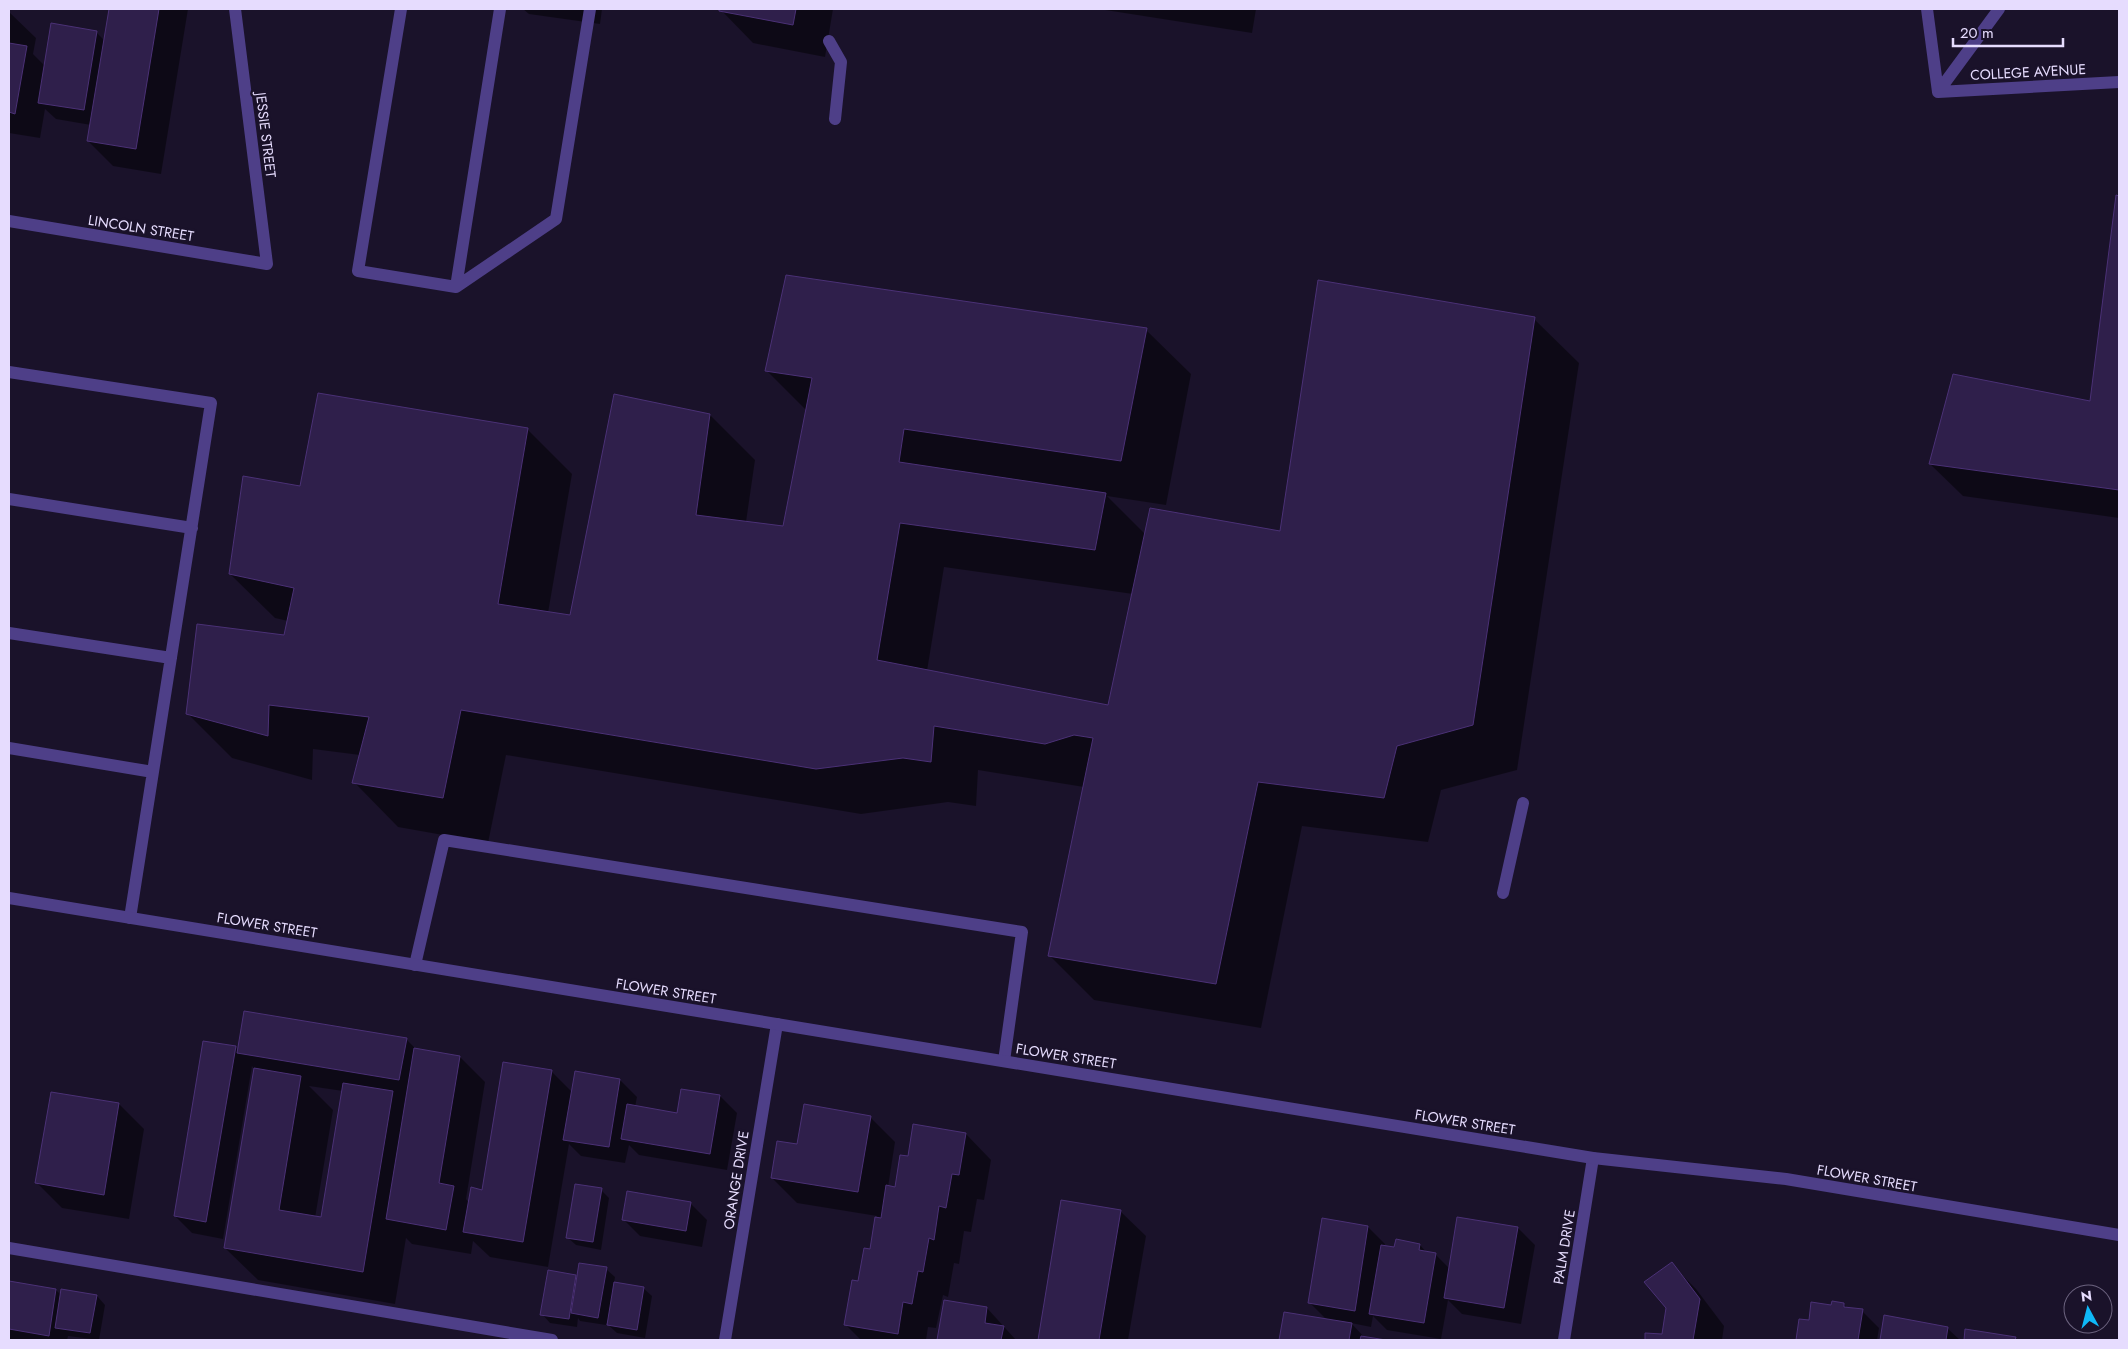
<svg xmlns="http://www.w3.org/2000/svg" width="2128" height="1349" font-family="Jost,sans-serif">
	<rect width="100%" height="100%" fill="#1a122a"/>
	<path fill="#0007" fill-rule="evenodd" d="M110,9H188L161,174L113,166L88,141L91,125L56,119L45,109L40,138L9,133V12L36,38L33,54L45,66L96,32L105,41Z
		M523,9H602L600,24L529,14Z
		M720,9H833L825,57L753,43Z
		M1099,9H1256L1252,33Z
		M2117,197H2119V518L1963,496L1930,464L2091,402Z
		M1534,319L1579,363L1517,770L1441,790L1428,842L1302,826L1261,1028L1094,1000L1049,955L1084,787L978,770L976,806L948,802L861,814L506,755L488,843L398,827L354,782L360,755L313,749L312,780L232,758L187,713L285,637L288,621L275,618L230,574L301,488L527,429L572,474L548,613L571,616L710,415L755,460L746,522L784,527L807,411L767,371L1146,330L1191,374L1166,505L1107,496L1146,535L1281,532ZM944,567L1133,594L1109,707L927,671Z
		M406,1039L416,1049L460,1057L485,1082L466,1199L469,1203L483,1191L551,1071L572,1092L620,1080L637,1097L635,1107L678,1114L720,1096L737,1113L727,1170L639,1155L629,1145L625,1163L581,1156L569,1144L548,1267L490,1257L473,1241L471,1254L412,1244L406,1238L395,1304L258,1280L225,1248L255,1070L252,1066L223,1239L192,1233L175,1216L235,1047L238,1050ZM309,1086L343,1091L322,1219L315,1218L333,1110Z
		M119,1104L144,1129L129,1219L62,1208L37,1183Z
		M870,1117L895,1142L888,1187L896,1188L909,1158L914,1126L966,1134L991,1160L984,1200L977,1199L971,1232L964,1231L959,1264L954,1263L948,1297L943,1295L936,1328L928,1327L926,1340H861L846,1325L871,1251L877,1216L797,1203L772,1178L798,1146Z
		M601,1190L609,1198L601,1250L576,1245L567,1237Z
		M1062,1202L1120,1211L1146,1236L1128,1340H1039Z
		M690,1203L707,1220L702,1247L640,1236L623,1219Z
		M1368,1227L1385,1244L1384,1247L1395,1248L1420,1245L1427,1253L1435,1254L1450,1269L1518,1228L1535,1245L1521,1324L1462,1314L1448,1300L1441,1339L1387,1330L1373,1316L1371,1327L1351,1323L1365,1338L1378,1340H1281L1285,1313L1327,1320L1309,1302Z
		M1671,1264L1696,1289L1724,1326L1722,1340H1646V1334L1663,1335Z
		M606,1269L615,1277L614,1283L643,1288L652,1296L645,1338L617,1333L606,1323V1325L580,1321L578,1318L577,1327L550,1323L542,1314L575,1276L578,1279Z
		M9,1282L56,1290L62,1296H97L105,1305L99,1340L68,1336L67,1340H9Z
		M945,1301L987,1308L1016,1340H938Z
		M1844,1304L1848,1309L1862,1311L1879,1328L1877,1340H1797L1800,1320L1810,1322L1832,1307Z
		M1885,1317L1947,1328L1960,1340H1882Z
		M1966,1331L2015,1338L2017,1340H1965Z"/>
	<path fill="#2f1f4b" stroke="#4b3176" d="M109,9H159L136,149L87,141Z
		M719,9H796L793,25L719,11Z
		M51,23L97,31L84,110L38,103Z
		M9,43L27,46L15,114L9,112Z
		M2116,195L2119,196V490L1929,464L1953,374L2090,401Z
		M786,275L1147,328L1121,461L904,429L899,462L1106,493L1095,550L900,523L877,660L1108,705L1150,508L1280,531L1318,280L1535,317L1473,725L1397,746L1384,798L1258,782L1216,984L1048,956L1093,738L1074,735L1045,744L934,726L931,762L903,758L816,769L461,710L443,798L352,783L369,717L269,705L268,736L186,714L197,624L284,635L294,588L229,574L243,476L300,486L318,393L528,428L498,604L570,615L614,394L710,414L696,515L783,526L812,378L765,371Z
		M244,1011L407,1038L399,1080L237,1053Z
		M203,1041L236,1046L206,1222L174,1216Z
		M414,1048L460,1056L439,1183L454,1186L446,1230L386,1219Z
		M503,1062L552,1070L523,1242L463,1232L471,1187L482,1190Z
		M254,1068L301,1076L279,1210L321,1217L343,1083L393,1091L363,1272L224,1248Z
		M575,1071L620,1079L609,1147L563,1140Z
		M681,1089L720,1095L710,1154L621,1139L627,1104L677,1113Z
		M51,1092L119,1103L104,1195L35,1183Z
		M804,1104L871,1116L858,1192L771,1178L777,1141L797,1144Z
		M913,1124L966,1133L959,1175L952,1174L946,1208L939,1206L934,1240L929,1238L923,1272L918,1271L912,1304L903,1302L898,1334L844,1325L852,1280L858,1281L864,1248L870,1249L875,1217L881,1218L886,1185L895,1187L900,1155L908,1156Z
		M575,1184L602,1188L593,1242L566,1238Z
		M627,1191L691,1202L686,1231L622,1220Z
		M1061,1200L1121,1210L1099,1340H1038Z
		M1457,1217L1518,1227L1504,1308L1444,1298Z
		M1322,1218L1368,1226L1355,1311L1308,1303Z
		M1396,1239L1420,1244L1419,1250L1436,1253L1424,1323L1369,1314L1381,1245L1394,1247Z
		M1672,1262L1700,1299L1693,1340H1645V1333L1662,1334L1666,1308L1644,1282Z
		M579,1263L607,1267L598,1318L571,1313Z
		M548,1270L576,1275L569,1319L540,1315Z
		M9,1281L56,1289L49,1336L9,1329Z
		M614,1282L644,1287L637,1330L607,1325Z
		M61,1289L97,1295L90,1333L55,1328Z
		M944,1300L987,1307L985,1323L1004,1326L1001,1340H937Z
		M1832,1301L1844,1303V1307L1863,1309L1858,1340H1796L1799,1319L1809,1320L1811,1302L1831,1305Z
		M1284,1312L1352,1323L1349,1340H1279Z
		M1884,1315L1948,1327L1946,1340H1880Z
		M1965,1329L2016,1337L2015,1340H1964Z
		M1361,1336L1386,1340H1360Z"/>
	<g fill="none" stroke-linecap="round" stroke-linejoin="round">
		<path stroke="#4e3f88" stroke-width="12" d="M401,9L358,271L456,287L500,9
			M1927,9L1938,92
			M829,41L841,62L835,119
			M1938,92L2119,82
			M1938,92L1999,9
			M456,287L556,219L590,9
			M9,372L211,403L130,918
			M9,499L192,528
			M9,633L171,658
			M9,748L153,772
			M1503,893L1523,803
			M415,965L444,840L1022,932L1004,1061
			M9,1248L552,1340"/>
		<path stroke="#4e3f88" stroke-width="12" d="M9,221L267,264L235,9
			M725,1340L777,1024
			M1564,1340L1593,1158"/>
		<path stroke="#4e3f88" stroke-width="12" d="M9,898L1593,1158L1786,1179L2119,1235"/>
	</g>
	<g text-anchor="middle" stroke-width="5" stroke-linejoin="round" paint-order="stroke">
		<g font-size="14" fill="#e6dcfe" stroke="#1a122a">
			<text transform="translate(2028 72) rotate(-3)" y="5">COLLEGE AVENUE</text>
			<text transform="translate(266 135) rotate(83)" y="5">JESSIE STREET</text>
			<text transform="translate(141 228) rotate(9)" y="5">LINCOLN STREET</text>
			<text transform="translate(267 925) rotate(9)" y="5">FLOWER STREET</text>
			<text transform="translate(666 991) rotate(9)" y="5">FLOWER STREET</text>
			<text transform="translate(1066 1056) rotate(9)" y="5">FLOWER STREET</text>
			<text transform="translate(1465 1122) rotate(9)" y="5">FLOWER STREET</text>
			<text transform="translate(1867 1178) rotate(10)" y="5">FLOWER STREET</text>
			<text transform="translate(736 1180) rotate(-81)" y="5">ORANGE DRIVE</text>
			<text transform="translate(1564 1247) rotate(-81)" y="5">PALM DRIVE</text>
		</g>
	</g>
	<rect width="2128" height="1349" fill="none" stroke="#e6dcfe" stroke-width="20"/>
	<g transform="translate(2088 1309) rotate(353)"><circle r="24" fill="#1a122a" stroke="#6c637f"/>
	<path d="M0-4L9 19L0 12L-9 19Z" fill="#0fb8f7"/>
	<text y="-8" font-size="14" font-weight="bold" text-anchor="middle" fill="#e6dcfe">N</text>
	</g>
	<path d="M1953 38v8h110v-8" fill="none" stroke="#e6dcfe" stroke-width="2.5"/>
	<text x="1960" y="38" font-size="15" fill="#e6dcfe" stroke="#1a122a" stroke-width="4" paint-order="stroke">20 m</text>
</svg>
